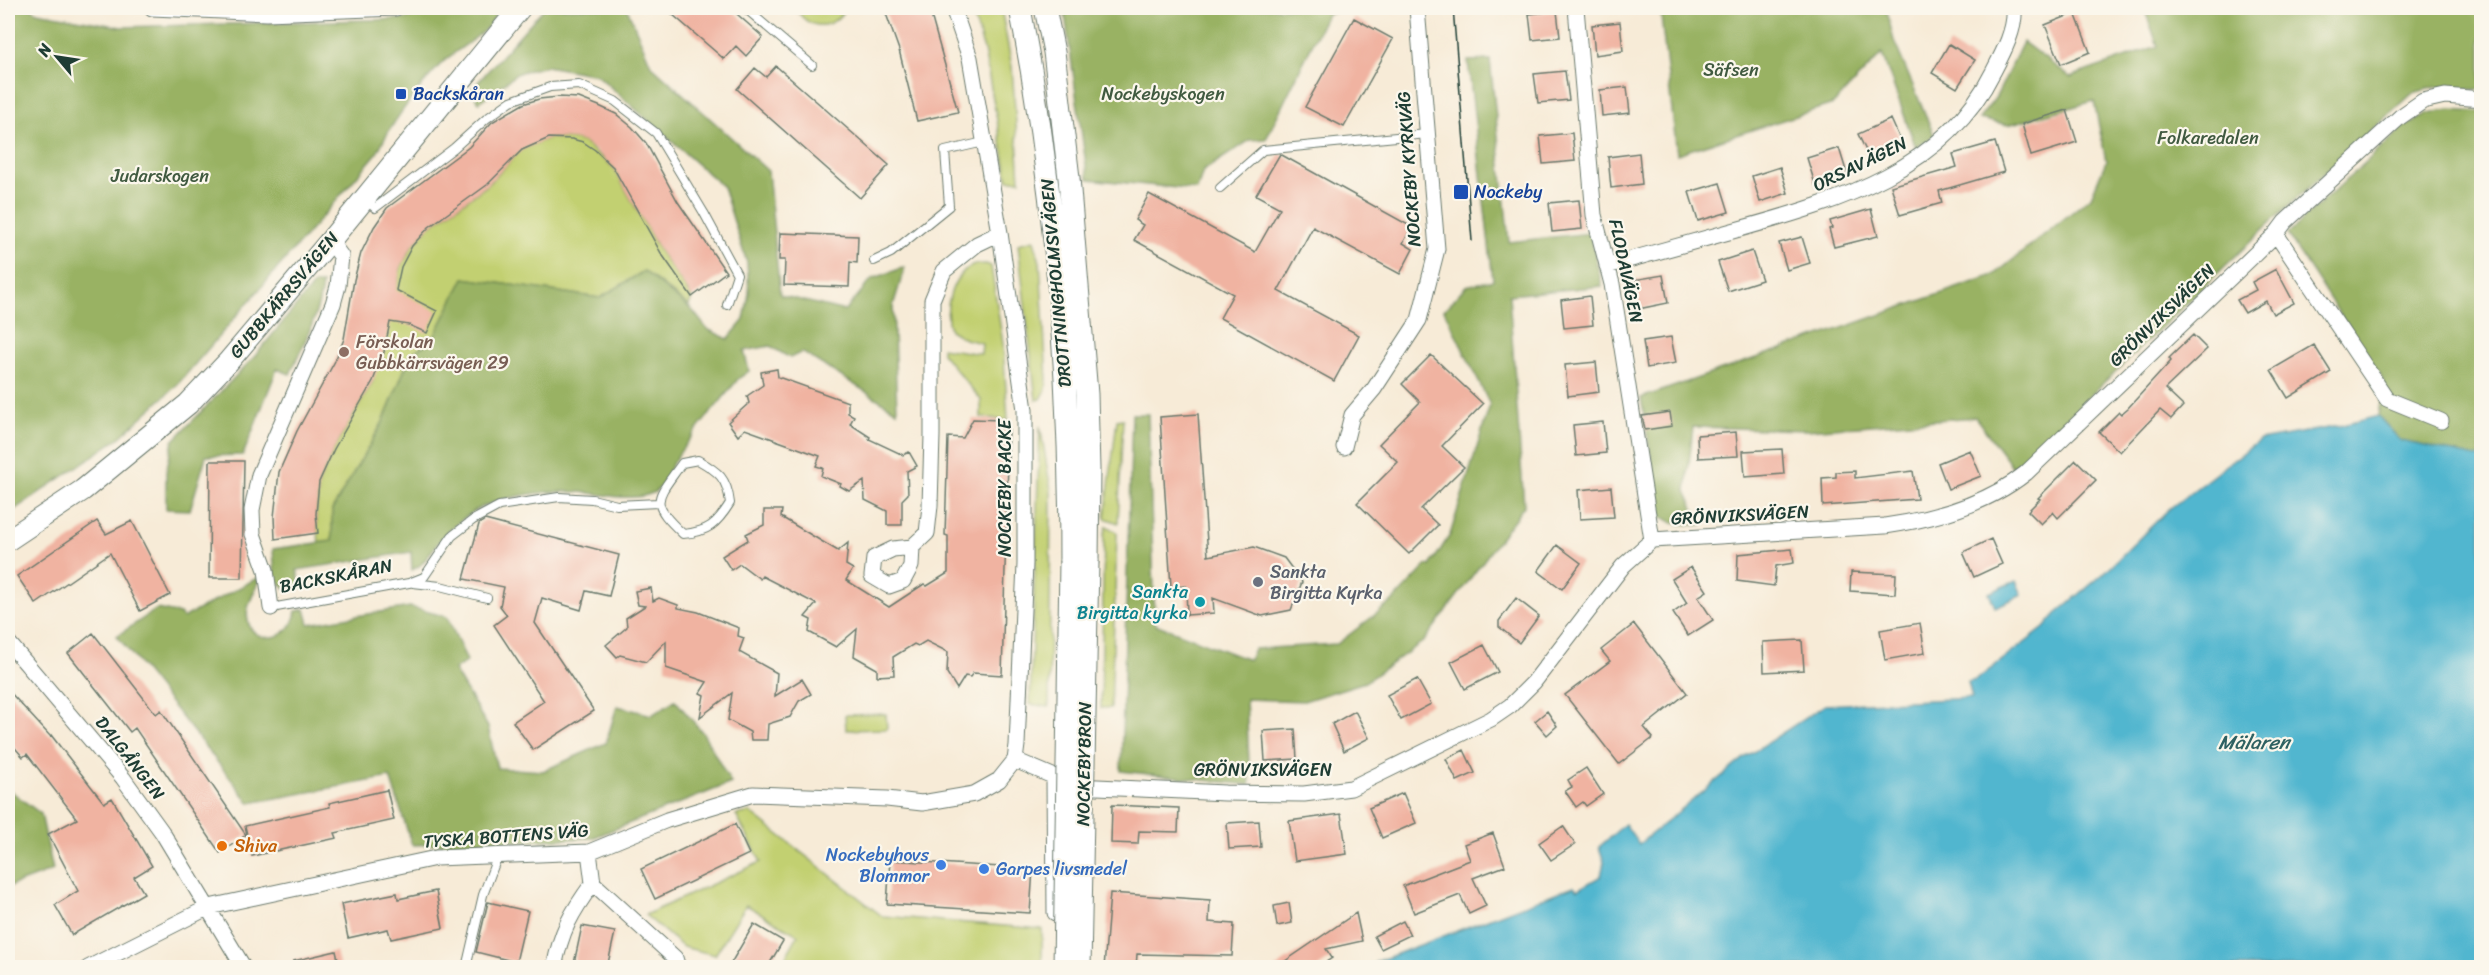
<svg xmlns="http://www.w3.org/2000/svg" width="2489" height="975" font-family="Sriracha,sans-serif">
	<rect width="100%" height="100%" fill="#fbf7ec"/>
	<filter id="ink" filterUnits="userSpaceOnUse"><feTurbulence type="fractalNoise" baseFrequency=".0167" numOctaves="2"/><feDisplacementMap in="SourceGraphic" scale="12" xChannelSelector="R" yChannelSelector="G"/><feConvolveMatrix kernelMatrix="1 2 1 2 8 2 1 2 1" color-interpolation-filters="sRGB"/></filter>
	<filter id="wash" filterUnits="userSpaceOnUse"><feTurbulence type="fractalNoise" baseFrequency=".008" numOctaves="4" result="noise"/><feDisplacementMap in="SourceGraphic" scale="24" xChannelSelector="R" yChannelSelector="G"/><feGaussianBlur stdDeviation="1.35" result="paint"/><feColorMatrix in="noise" values="0 0 0 0 0 0 0 0 0 0 0 0 0 0 0 0 0 1.4 0 .05"/><feComposite in="paint" operator="in"/></filter>
	<g filter="url(#wash)">
		<rect width="100%" height="100%" fill="#f7ebd7"/>
		<path fill="#c2d071" stroke="#708652" stroke-width="1.5" d="M796,8H845C834,31 807,31 796,8Z
			M971,8H1001L1012,67L1020,180H1008L984,50Z
			M549,138L572,139L583,142L613,167L661,253L692,297L689,306L644,271L600,298L464,278L433,339L411,354L383,422L332,510V541L319,543L316,514L319,482L334,449L373,381L401,267L412,246L429,227L488,185L522,149Z
			M1034,240L1040,262L1047,380L1046,390L1041,399L1036,400L1018,244Z
			M986,264L991,266L1003,344L1008,420L981,417V400L942,353V348L981,354L982,343L965,339L950,330C943,309 951,276 972,266C976,264 982,264 986,264Z
			M1123,419L1118,523L1105,518L1117,420Z
			M1040,426L1051,490L1049,707L1030,704Z
			M1107,526L1117,533L1111,708H1101L1104,534Z
			M886,714L887,729L846,730L845,715Z
			M750,812L882,916L1042,929V967H780L798,935L746,905L715,955L683,947L645,915L761,862L736,815Z"/>
		<path fill="#99b263" stroke="#5c784c" stroke-width="1.5" d="M8,8H31L37,12L121,27L404,19L442,8H498C492,35 456,47 439,66C414,93 393,120 377,153L177,385L119,438L8,514Z
			M544,8H627L651,65L768,171L780,295L845,311L872,279L905,267L893,306L897,411L802,352L790,358L770,346L744,351L749,371L738,379C717,407 689,436 671,466C665,477 663,490 650,494C627,502 600,493 577,492C547,490 510,495 482,507C463,516 443,535 431,552C423,562 424,564 412,570L411,552L297,570L301,587L286,589L275,579L273,549L332,541V510L383,422L411,354L433,339L464,278L600,298L644,271L693,311L707,329L728,339L744,320L749,293L747,263L723,187L597,75L546,66L518,73L479,102L471,90Z
			M1064,8H1352L1327,14L1266,139L1250,140L1203,171L1197,190L1088,179Z
			M1660,8H1886L1894,41L1934,135L1916,148L1882,54L1833,104L1677,154Z
			M2144,8H2481V90L2435,87L2413,93L2271,222L2014,469L1975,417L1807,430L1693,427L1686,491L1702,526L1673,523L1661,516L1641,398L1994,275L2091,197L2106,161L2094,101L2008,125L1979,119L1996,97L2023,42L2070,77L2158,46Z
			M1490,60L1509,242L1590,233L1602,286L1509,295L1524,506L1424,641L1365,682L1304,701L1246,699L1250,785L1121,771L1132,414H1148L1155,624L1249,660L1254,649L1337,644L1393,601L1427,565L1430,566L1450,535L1490,405L1444,310L1466,286L1493,280L1468,61Z
			M2450,110L2481,112V458L2401,441L2378,416L2383,380L2287,234L2403,128L2428,113Z
			M314,284H322C319,315 303,346 290,374L277,369L243,455L206,456L190,510L166,509V472L173,441L255,356Z
			M259,577C257,593 244,604 248,621C253,646 292,642 296,611L305,609L309,624L410,607L447,617L467,661L454,670L488,727L497,768L543,771L606,743L617,706L652,715L675,700L703,733L731,783L592,838L412,845L390,777L250,803L117,636L157,609L180,614L183,618Z
			M8,789L41,814L53,870L8,887Z"/>
		<path fill="#51b6cf" stroke="#387a82" stroke-width="1.5" d="M2378,416L2401,441L2481,458V967H1371L1376,962L1574,886L1577,890L1601,876L1604,862L1599,847L1625,824L1639,844L1744,758L1825,705L1972,698L1968,682L1976,680L2044,628L2056,614L2102,575L2169,509L2260,440L2339,426Z
			M2016,581L2022,595L1995,607L1989,593Z"/>
		<g id="blocks">
			<path fill="#f0b3a1" d="M665,8H730L763,37L746,56L736,46L724,59Z
				M884,8H929L958,112L917,121L899,50Z
				M1557,11L1560,37L1532,40L1529,14Z
				M2075,13L2090,52L2061,64L2045,25Z
				M1354,18L1393,39L1344,127L1305,107Z
				M1620,22L1623,51L1595,55L1592,25Z
				M1949,44L1975,60L1957,88L1932,73Z
				M776,66L889,165L860,198L737,89L755,68L766,77Z
				M1565,71L1569,100L1538,103L1534,74Z
				M1627,87L1630,113L1602,116L1600,90Z
				M559,97L579,98L599,106L616,114L632,127L646,143L678,202L726,272L692,297L661,253L613,167L595,150L583,142L572,139L549,138L522,150L487,185L429,227L412,246L401,267L396,290L437,311L427,333L409,325L390,322L384,352L373,381L334,449L319,482L316,514L318,533L275,539L274,517L279,472L297,431L335,361L344,339L354,280L361,253L374,227L387,208L469,147L492,122L523,104L539,99Z
				M2067,110L2077,142L2031,156L2022,124Z
				M1891,119L1903,146L1871,161L1858,134Z
				M1572,133L1575,161L1543,164L1540,136Z
				M1995,142L2004,172L1939,191L1942,203L1900,215L1891,186L1957,167L1953,154Z
				M1839,148L1848,177L1816,187L1807,158Z
				M1639,153L1642,184L1611,188L1608,157Z
				M1280,154L1412,227L1403,243L1413,249L1400,274L1313,227L1278,291L1359,335L1334,381L1220,318L1233,294L1134,240L1143,225L1135,220L1149,194L1255,252L1280,208L1256,195Z
				M1780,167L1788,193L1760,202L1752,176Z
				M1720,183L1729,212L1698,221L1689,192Z
				M1579,200L1582,229L1552,232L1549,203Z
				M1871,209L1878,236L1834,247L1829,229L1832,228L1830,221Z
				M780,233L858,236L857,263L850,262L849,287L784,285L785,260H779Z
				M1802,237L1810,263L1787,270L1779,243Z
				M1752,251L1762,280L1728,291L1718,262Z
				M2276,269L2294,303L2273,314L2266,301L2245,313L2237,300L2256,290L2252,282Z
				M1663,275L1668,303L1638,309L1633,280Z
				M1590,296L1593,325L1564,328L1561,300Z
				M2193,335L2207,349L2165,389L2183,406L2171,419L2160,410L2120,452L2099,432L2119,412L2121,414L2128,408L2171,361L2169,358Z
				M1671,337L1676,363L1647,368L1643,341Z
				M2314,345L2331,372L2288,398L2271,370Z
				M1431,355L1483,404L1442,446L1464,467L1421,509L1438,525L1409,554L1357,503L1398,462L1379,444L1420,402L1402,384Z
				M1596,362L1599,392L1568,396L1565,365Z
				M777,369L778,377L848,402V413L854,416L850,424L870,437L869,439L903,455L909,452L917,466L907,471L908,494L902,500V525H887V511L865,500L864,481L849,491L840,486L841,484L821,476L823,468L816,466L820,456L745,429L738,436L728,422L749,403L747,396L763,385L761,372Z
				M1670,412L1672,426L1645,430L1642,416Z
				M1198,414L1208,556L1254,547L1284,558L1302,582L1291,610L1262,616L1213,598L1214,613L1187,615L1186,586L1171,587L1160,417Z
				M973,419L1001,420L1009,426L1002,675L973,673L970,677L965,676L957,689L947,673L948,652L926,641L918,646L914,644L893,657L894,675L877,676V669L854,656L857,629L836,647L809,632L811,620L805,617L816,604L762,576L760,579L740,564L731,570L722,556L748,540L746,534L764,525V510H782L781,517L838,551L848,543L846,565L853,569L846,580L889,607L924,584L927,586L948,573V536L945,535L948,437L963,438Z
				M1603,422L1606,453L1576,456L1573,425Z
				M1736,432L1738,456L1698,458L1697,435Z
				M1782,449L1784,474L1745,477L1743,451Z
				M1970,450L1981,476L1948,489L1938,463Z
				M2076,460L2096,480L2058,518L2053,512L2041,524L2028,511L2040,499L2038,498Z
				M210,461H244L242,578H209Z
				M1855,471V478L1913,471L1917,499L1823,506L1822,478L1836,477V472Z
				M1611,487L1614,517L1580,519L1578,490Z
				M485,520L619,555L609,596L586,591L581,610L542,598L535,623L594,711L533,750L513,722L544,701L494,625L507,615L500,606L504,587L464,579L479,524Z
				M97,521L106,534L132,521L170,595L140,611L110,553L36,604L17,576Z
				M1991,539L2002,564L1974,577L1963,552Z
				M1557,545L1581,563L1562,589L1538,571Z
				M1792,549L1794,563L1776,566L1774,586L1737,581L1738,554Z
				M1691,567L1707,591L1698,597L1713,620L1688,636L1673,613L1687,603L1672,579Z
				M1851,572L1896,574L1895,594L1850,591Z
				M651,588L653,601L659,598L678,605V608L698,612L739,628L738,636L744,638L739,652L777,673L775,696L802,679L811,694L799,701L790,717L768,724L767,740H751L750,732L728,720L732,693L700,717L704,695L700,693L707,682L666,668V641L646,662L620,655L617,657L606,645L627,627L626,618L645,606L638,605L635,591Z
				M1516,598L1539,616L1519,643L1499,627V621Z
				M1920,623L1925,653L1885,660L1880,630Z
				M1634,624L1687,693L1644,727L1653,738L1619,764L1565,695L1610,661L1601,650Z
				M93,633L156,714L161,710L246,835L220,853L135,728L130,732L68,653Z
				M1802,640L1804,670L1764,672L1763,642Z
				M1484,645L1498,672L1465,689L1451,662Z
				M1417,679L1431,704L1401,720L1387,695Z
				M8,690L50,736L51,735L104,803L112,798L152,866L134,877L144,893L72,935L55,905L78,891L48,834L77,819L27,754L23,757L8,740Z
				M1355,711L1369,738L1344,751L1332,724Z
				M1547,711L1557,726L1547,735L1535,721Z
				M1295,729L1297,759L1265,761L1263,731Z
				M1464,750L1475,773L1457,781L1446,759Z
				M1586,768L1603,794L1586,806L1583,802L1576,807L1565,791L1572,787L1568,780Z
				M387,790L394,820L335,833L337,838L252,856L245,826L330,807L329,803Z
				M1403,793L1416,823L1382,838L1369,808Z
				M1112,805L1179,808L1178,832L1139,831L1138,844L1111,843Z
				M1341,814L1347,854L1295,861L1289,821Z
				M1259,821L1261,847L1229,849L1227,823Z
				M735,824L749,854L655,899L641,869Z
				M1563,826L1575,844L1551,860L1539,843Z
				M1493,833L1505,866L1473,878L1486,906L1469,914L1460,895L1414,913L1403,886L1470,860L1464,844Z
				M890,860L1033,869L1030,913L887,904Z
				M436,891L443,928L391,939L388,929L348,938L341,904L397,893L398,899Z
				M1110,893L1210,900L1209,922L1234,924L1232,956L1137,954L1136,968H1104Z
				M488,902L528,911L516,962L476,952Z
				M1289,903L1292,923L1277,926L1274,906Z
				M1356,913L1362,941L1326,949L1332,958L1317,968H1275Z
				M1403,921L1410,935L1381,949L1374,936Z
				M754,924L783,941L767,968H728Z
				M582,926L615,932L607,968H573Z
				M336,951L340,968H293V961Z"/>
		</g>
	</g>
	<g filter="url(#ink)">
		<use href="#blocks" fill-opacity="0" stroke="#6b7a6d" stroke-width="1.5"/>
		<g fill="none" stroke-linecap="round" stroke-linejoin="round">
			<defs>
				<path id="lane" d="M745,8L812,65
					M1220,188L1263,150L1427,134
					M365,199L375,208L454,148L486,119L511,101L550,87L579,85L615,101L656,133L704,213L737,274L727,305
					M874,261L891,253L949,206L945,151L984,142
					M698,460C719,472 727,478 730,503C717,524 708,532 683,534C648,501 656,500 682,463Z
					M413,583L440,586L487,598
					M271,608L409,583L424,577L452,536L473,520L499,506L559,497L592,499L617,505L658,503
					M466,968L483,895L498,855"/>
				<path id="street" d="M152,8L267,13L396,8
					M1576,8L1594,215L1612,284L1652,540
					M2276,234L2387,399L2441,421
					M1607,266C1652,253 1697,241 1743,228C1840,201 1945,169 1993,72C2003,53 2016,29 2014,8
					M1344,447L1352,415L1374,389L1419,320L1437,249L1417,8
					M912,547L911,566L903,581L889,586L872,576L874,558L893,549L912,547L927,533L930,506L932,435V300L944,271L977,244L1000,233
					M271,608L266,570L253,534L252,510L259,475L333,304L338,286L341,256L330,241
					M8,642L123,778L162,832L244,968
					M1015,760L1076,786L1225,793L1304,794L1351,788L1491,719L1510,706L1534,682L1623,566L1652,540L1885,526C1934,519 1986,505 2026,473L2276,234L2285,222L2400,117L2423,101L2445,96L2482,99
					M1054,778L1055,913
					M593,883L675,958L678,968
					M88,968L209,907L436,858L589,852L667,820L753,794L887,799L922,803L974,794L999,780L1015,760L1017,745L1025,564V410L1000,233L970,58L953,8
					M554,968C561,931 571,913 593,883L589,852"/>
				<path id="secondary" d="M1020,8C1055,189 1070,376 1070,561
					M1045,8L1054,52L1069,178L1087,394L1089,469L1088,561
					M8,540L83,490L188,404L228,362L330,241L520,8"/>
			</defs>
			<use href="#lane" stroke="#6b7a6d" stroke-width="10"/>
			<use href="#street" stroke="#6b7a6d" stroke-width="17"/>
			<use href="#secondary" stroke="#6b7a6d" stroke-width="23"/>
			<use href="#lane" stroke="#fff" stroke-width="8"/>
			<use href="#street" stroke="#fff" stroke-width="15"/>
			<use href="#secondary" stroke="#fff" stroke-width="21"/>
			<path stroke="#1f3d34" stroke-width="1.5" d="M1453,8L1472,241"/>
			<defs>
				<path id="secondary-bridge" d="M1064,968L1070,561
					M1080,968L1088,561"/>
			</defs>
			<use href="#secondary-bridge" stroke="#6b7a6d" stroke-width="23" stroke-linecap="butt"/>
			<use href="#secondary-bridge" stroke="#fff" stroke-width="21"/>
		</g>
	</g>
	<g fill="#1a4fb4" stroke="#fbf7ec" stroke-width="2">
		<rect x="395" y="88" width="12" height="12" rx="3"/>
		<rect x="1453" y="184" width="16" height="16" rx="3"/>
	</g>
	<circle fill="#8d6e63" stroke="#fbf7ec" stroke-width="2" cx="344" cy="352" r="6"/>
	<circle fill="#6b7280" stroke="#fbf7ec" stroke-width="2" cx="1258" cy="582" r="6"/>
	<circle fill="#0f9aa8" stroke="#fbf7ec" stroke-width="2" cx="1200" cy="602" r="6"/>
	<circle fill="#e8710a" stroke="#fbf7ec" stroke-width="2" cx="222" cy="846" r="6"/>
	<g fill="#3f7fe0" stroke="#fbf7ec" stroke-width="2">
		<circle cx="941" cy="865" r="6"/>
		<circle cx="984" cy="869" r="6"/>
	</g>
	<g text-anchor="middle" stroke-width="4.5" stroke-linejoin="round" paint-order="stroke">
		<g font-size="18" fill="#405a40" stroke="#fbf7ec">
			<text x="1731" y="76">Säfsen</text>
			<text x="1163" y="100">Nockebyskogen</text>
			<text x="2208" y="144">Folkaredalen</text>
			<text x="160" y="182">Judarskogen</text>
		</g>
		<g font-size="18" fill="#164399" stroke="#fbf7ec" text-anchor="start">
			<text x="413" y="100">Backskåran</text>
			<text x="1474" y="198">Nockeby</text>
		</g>
		<g font-size="18" fill="#1f3d34" stroke="#fbf7ec">
			<text transform="translate(1860 164) rotate(-26)" y="6">ORSAVÄGEN</text>
			<text transform="translate(1409 169) rotate(-94)" y="6">NOCKEBY KYRKVÄG</text>
			<text transform="translate(1626 271) rotate(78)" y="6">FLODAVÄGEN</text>
			<text transform="translate(1056 283) rotate(-95)" y="6">DROTTNINGHOLMSVÄGEN</text>
			<text transform="translate(284 295) rotate(-50)" y="6">GUBBKÄRRSVÄGEN</text>
			<text transform="translate(2162 315) rotate(-44)" y="6">GRÖNVIKSVÄGEN</text>
			<text transform="translate(1005 488) rotate(-90)" y="6">NOCKEBY BACKE</text>
			<text transform="translate(1740 515) rotate(-3)" y="6">GRÖNVIKSVÄGEN</text>
			<text transform="translate(336 576) rotate(-11)" y="6">BACKSKÅRAN</text>
			<text transform="translate(130 758) rotate(52)" y="6">DALGÅNGEN</text>
			<text transform="translate(1084 764) rotate(-89)" y="6">NOCKEBYBRON</text>
			<text x="1263" y="776">GRÖNVIKSVÄGEN</text>
			<text transform="translate(506 836) rotate(-4)" y="6">TYSKA BOTTENS VÄG</text>
		</g>
		<g font-size="18" fill="#785e54" stroke="#fbf7ec" text-anchor="start">
			<text x="356" y="348">Förskolan<tspan x="356" dy="21">Gubbkärrsvägen 29</tspan></text>
		</g>
		<g font-size="18" fill="#5b616d" stroke="#fbf7ec" text-anchor="start">
			<text x="1270" y="578">Sankta<tspan x="1270" dy="21">Birgitta Kyrka</tspan></text>
		</g>
		<g font-size="18" fill="#0d838f" stroke="#fbf7ec" text-anchor="end">
			<text x="1188" y="598">Sankta<tspan x="1188" dy="21">Birgitta kyrka</tspan></text>
		</g>
		<g font-size="18" fill="#c56008" stroke="#fbf7ec" text-anchor="start">
			<text x="234" y="852">Shiva</text>
		</g>
		<g font-size="18" fill="#366cbe" stroke="#fbf7ec" text-anchor="end">
			<text x="929" y="861">Nockebyhovs<tspan x="929" dy="21">Blommor</tspan></text>
			<text x="996" y="875" text-anchor="start">Garpes livsmedel</text>
		</g>
		<g font-size="20" font-style="italic" fill="#2e6162" stroke="#fbf7ec">
			<text x="2254" y="749">Mälaren</text>
		</g>
	</g>
	<rect width="2489" height="975" fill="none" stroke="#fbf7ec" stroke-width="30"/>
	<g transform="translate(57 57) rotate(299)" stroke="#fbf7ec" stroke-width="4.5" paint-order="stroke">
	<path d="M0-4.5L10 22L0 15L-10 22Z" fill="#1f3d34"/>
	<text y="-9" font-size="16" font-weight="bold" text-anchor="middle" fill="#1f3d34">N</text>
	</g>
</svg>
